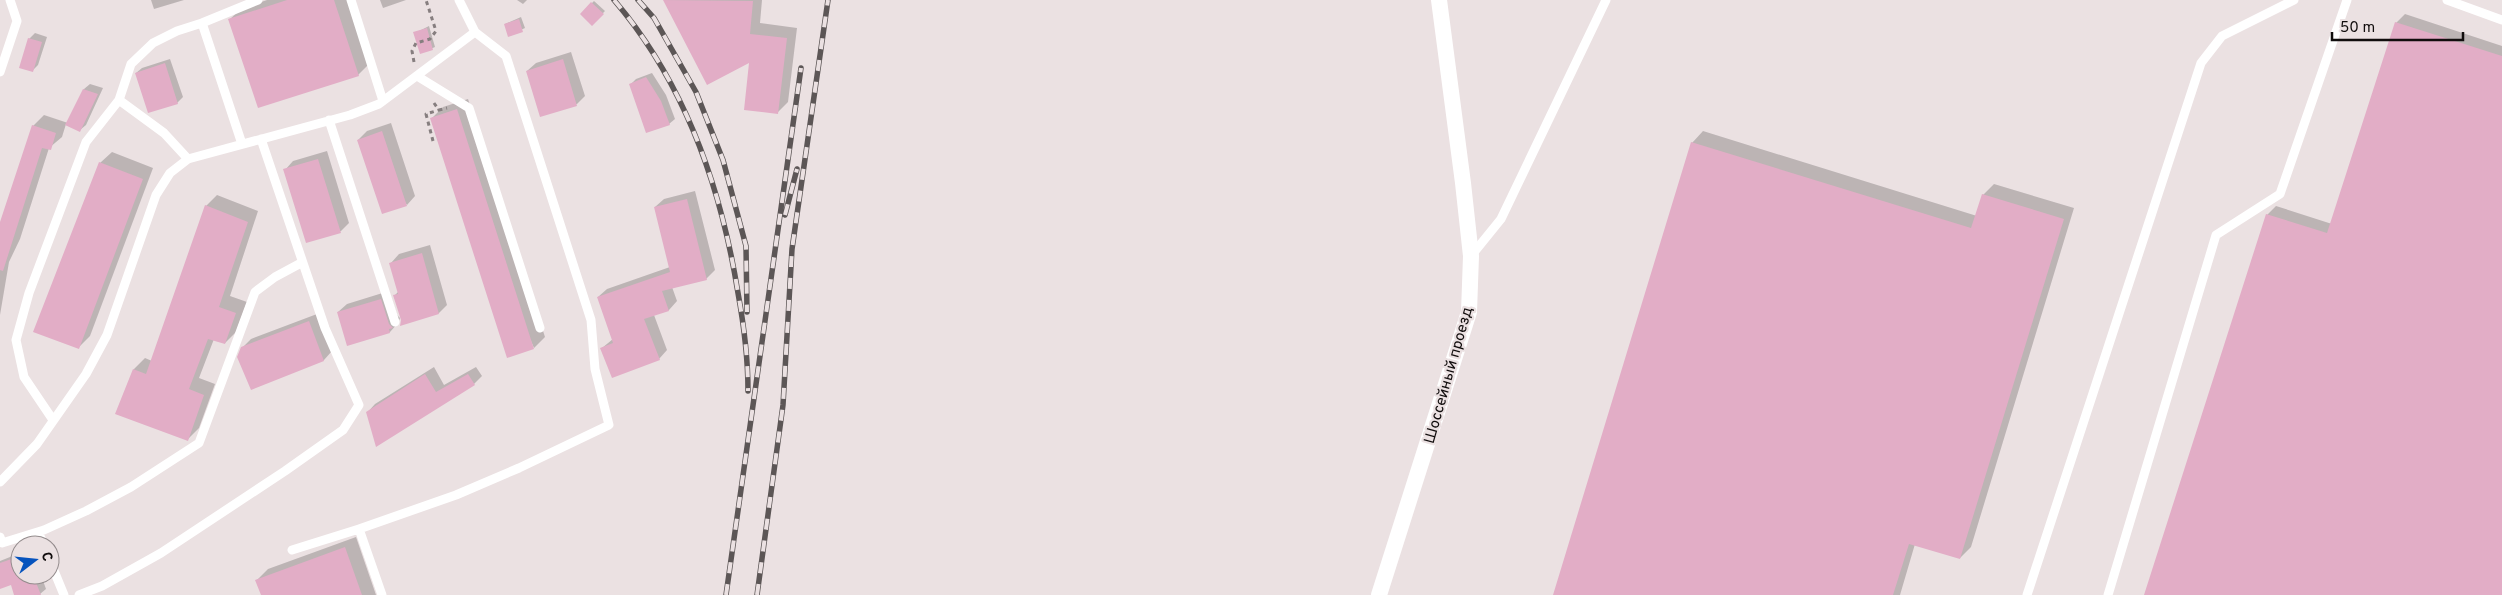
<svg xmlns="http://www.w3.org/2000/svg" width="2502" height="595" font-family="Overpass,sans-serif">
	<rect width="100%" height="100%" fill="#ebe1e2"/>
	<path fill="#0003" d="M151,0H184L154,9Z
		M267,0H349L369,64L358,75L229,20L241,9Z
		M380,0H406L383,8Z
		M517,0H527L523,4Z
		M664,0H762L760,23L797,28L788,102L777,113L751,61L707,83Z
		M594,1L605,11L592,24L581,14Z
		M2405,14L2502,46V595H2146L2267,215L2276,206L2332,224L2396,23Z
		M521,17L525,28L509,35L505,24Z
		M429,26L435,47L421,53L415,33Z
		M35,33L47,37L38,65L32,71L29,39Z
		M571,52L585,96L577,104L541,115L527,71L536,63Z
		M170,59L183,97L177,103L136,73L142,68Z
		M652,73L666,95L675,119L669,124L631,84L636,79Z
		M90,84L103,88L86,125L80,130L66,124L62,137L49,148L20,239L9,262L0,315V226L33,126L44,115L68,123L84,89Z
		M468,99L545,337L534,348L432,118L443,107Z
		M391,123L415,196L407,205L358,140L367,131Z
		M1703,131L1977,216L1983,195L1994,184L2074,208L1971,547L1960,558L1915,544L1900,595H1554L1692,143Z
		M327,151L349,223L341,231L307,242L285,170L293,161Z
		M112,152L153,168L90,336L79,347L100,163Z
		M695,191L715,270L706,279L672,287L677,301L669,310L654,315L667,350L659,359L602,348L613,339L598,297L607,289L670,267L655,207L664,199Z
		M217,195L258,211L230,296L247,302L236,332L225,343L214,339L199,378L215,384L199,428L188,439L117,414L134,369L145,358L152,361L206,206Z
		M430,245L447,305L439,313L402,320L394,296L399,291L391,263L399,254Z
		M389,291L397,315L400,318L398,323L390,332L348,344L338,312L347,304Z
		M317,314L332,351L324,360L251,388L242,348L251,339Z
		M434,367L444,385L476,367L482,376L474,384L367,413L375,404Z
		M356,537L376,595H262L257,580L268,569Z
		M20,553V575H41L46,589L40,594L16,595L12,583L0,585V561Z"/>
	<path fill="#e2adc6" d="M287,0H334L359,76L258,108L228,19Z
		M663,0L753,1L750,34L787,38L778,114L744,110L749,63L707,85Z
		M591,2L604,14L592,26L580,14Z
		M519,19L523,32L508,37L504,24Z
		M2395,22L2502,56V595H2144L2266,214L2327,233Z
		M427,28L433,50L420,54L413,32Z
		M28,38L42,42L33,72L19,68Z
		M563,59L577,106L540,117L526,71Z
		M165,63L178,104L148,113L135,73Z
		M646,77L661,101L670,125L646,133L629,84Z
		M83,89L98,94L80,132L65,125Z
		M457,109L534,349L507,358L430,118Z
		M32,125L56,133L51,150L42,148L3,271L0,270V222Z
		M382,131L407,206L382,214L357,140Z
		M1691,142L1971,228L1982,194L2064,219L1960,559L1909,544L1893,595H1553Z
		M318,159L341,233L306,243L283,169Z
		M99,162L143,179L79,349L33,332Z
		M687,199L707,280L662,291L669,311L644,319L660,360L612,378L600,348L613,343L597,297L670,272L654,207Z
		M205,205L248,222L219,307L236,313L225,344L208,339L189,389L204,395L188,441L115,414L133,369L146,374Z
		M422,253L439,314L400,326L401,320L393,295L398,294L389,263Z
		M381,299L389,324L393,328L389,329L390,333L347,346L337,312Z
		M309,321L324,361L251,390L237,357L241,347Z
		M425,374L436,392L468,374L475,385L376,447L366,412Z
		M345,547L362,595H261L255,580Z
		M20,556V575H33L41,595H14L11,585L0,589V563Z"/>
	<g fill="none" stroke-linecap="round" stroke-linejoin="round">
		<path stroke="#867e7f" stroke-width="3" stroke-dasharray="4 4" stroke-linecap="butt" d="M414,62L412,51L416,43L430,39L436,31L426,0
			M434,103L439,110L447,108
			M433,141L426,114L439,110"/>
		<path stroke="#fff" stroke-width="9" d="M351,0L383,101
			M2447,0L2502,20
			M202,23L242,144
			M0,72L17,21L10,0
			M417,76L469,108L540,328
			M119,100L164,133L188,159
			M329,120L395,322
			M1471,256L1501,219L1606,0
			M53,420L24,377L16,340L29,293L86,142L119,100L131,64L153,43L177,31L202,23L258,0
			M0,482L37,444L86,374L107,335L156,195L170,173L188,159L350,115L379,104L475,32L459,0
			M38,532L44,545
			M0,537L2,543L44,530L86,511L131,487L199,443L255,292L275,277L301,263
			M292,550L359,529
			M50,561L64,595
			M79,595L102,586L161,553L285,471L343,430L359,405L325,328L261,139
			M382,595L359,529L456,495L519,468L609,425L595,369L591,320L506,56L475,32
			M2027,595L2201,63L2222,36L2294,0
			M2108,595L2216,235L2280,194L2347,0"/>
		<path stroke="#fff" stroke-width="16" d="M1379,595L1469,312L1471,256L1463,183L1439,0"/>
		<defs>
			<path id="rail" d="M614,0C685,83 721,187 738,293C744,326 748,357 748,391
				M638,0L654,18L696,92L723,160L746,246L747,312
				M785,215L797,169
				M726,595L801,68
				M757,595L783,405L792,249L828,0"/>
		</defs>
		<use href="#rail" stroke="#5c5656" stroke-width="5.5"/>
		<use href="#rail" stroke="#ebe1e2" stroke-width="4" stroke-dasharray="11" stroke-linecap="butt"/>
	</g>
	<g text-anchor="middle" stroke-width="4.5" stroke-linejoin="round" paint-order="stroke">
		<g font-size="15" fill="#110d0d" stroke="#ebe1e2">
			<text transform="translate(1448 375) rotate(-74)" y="5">Шоссейный проезд</text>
		</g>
	</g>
	<g transform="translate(35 560) rotate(74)"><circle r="24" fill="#ebe1e2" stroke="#948c8d"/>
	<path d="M0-4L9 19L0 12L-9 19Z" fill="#0653bd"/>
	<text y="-8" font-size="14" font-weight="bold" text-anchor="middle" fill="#110d0d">С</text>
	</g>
	<path d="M2332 32v8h131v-8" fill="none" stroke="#110d0d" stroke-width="2.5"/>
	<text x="2340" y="32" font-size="15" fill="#110d0d" stroke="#ebe1e2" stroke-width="4" paint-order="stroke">50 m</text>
</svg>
